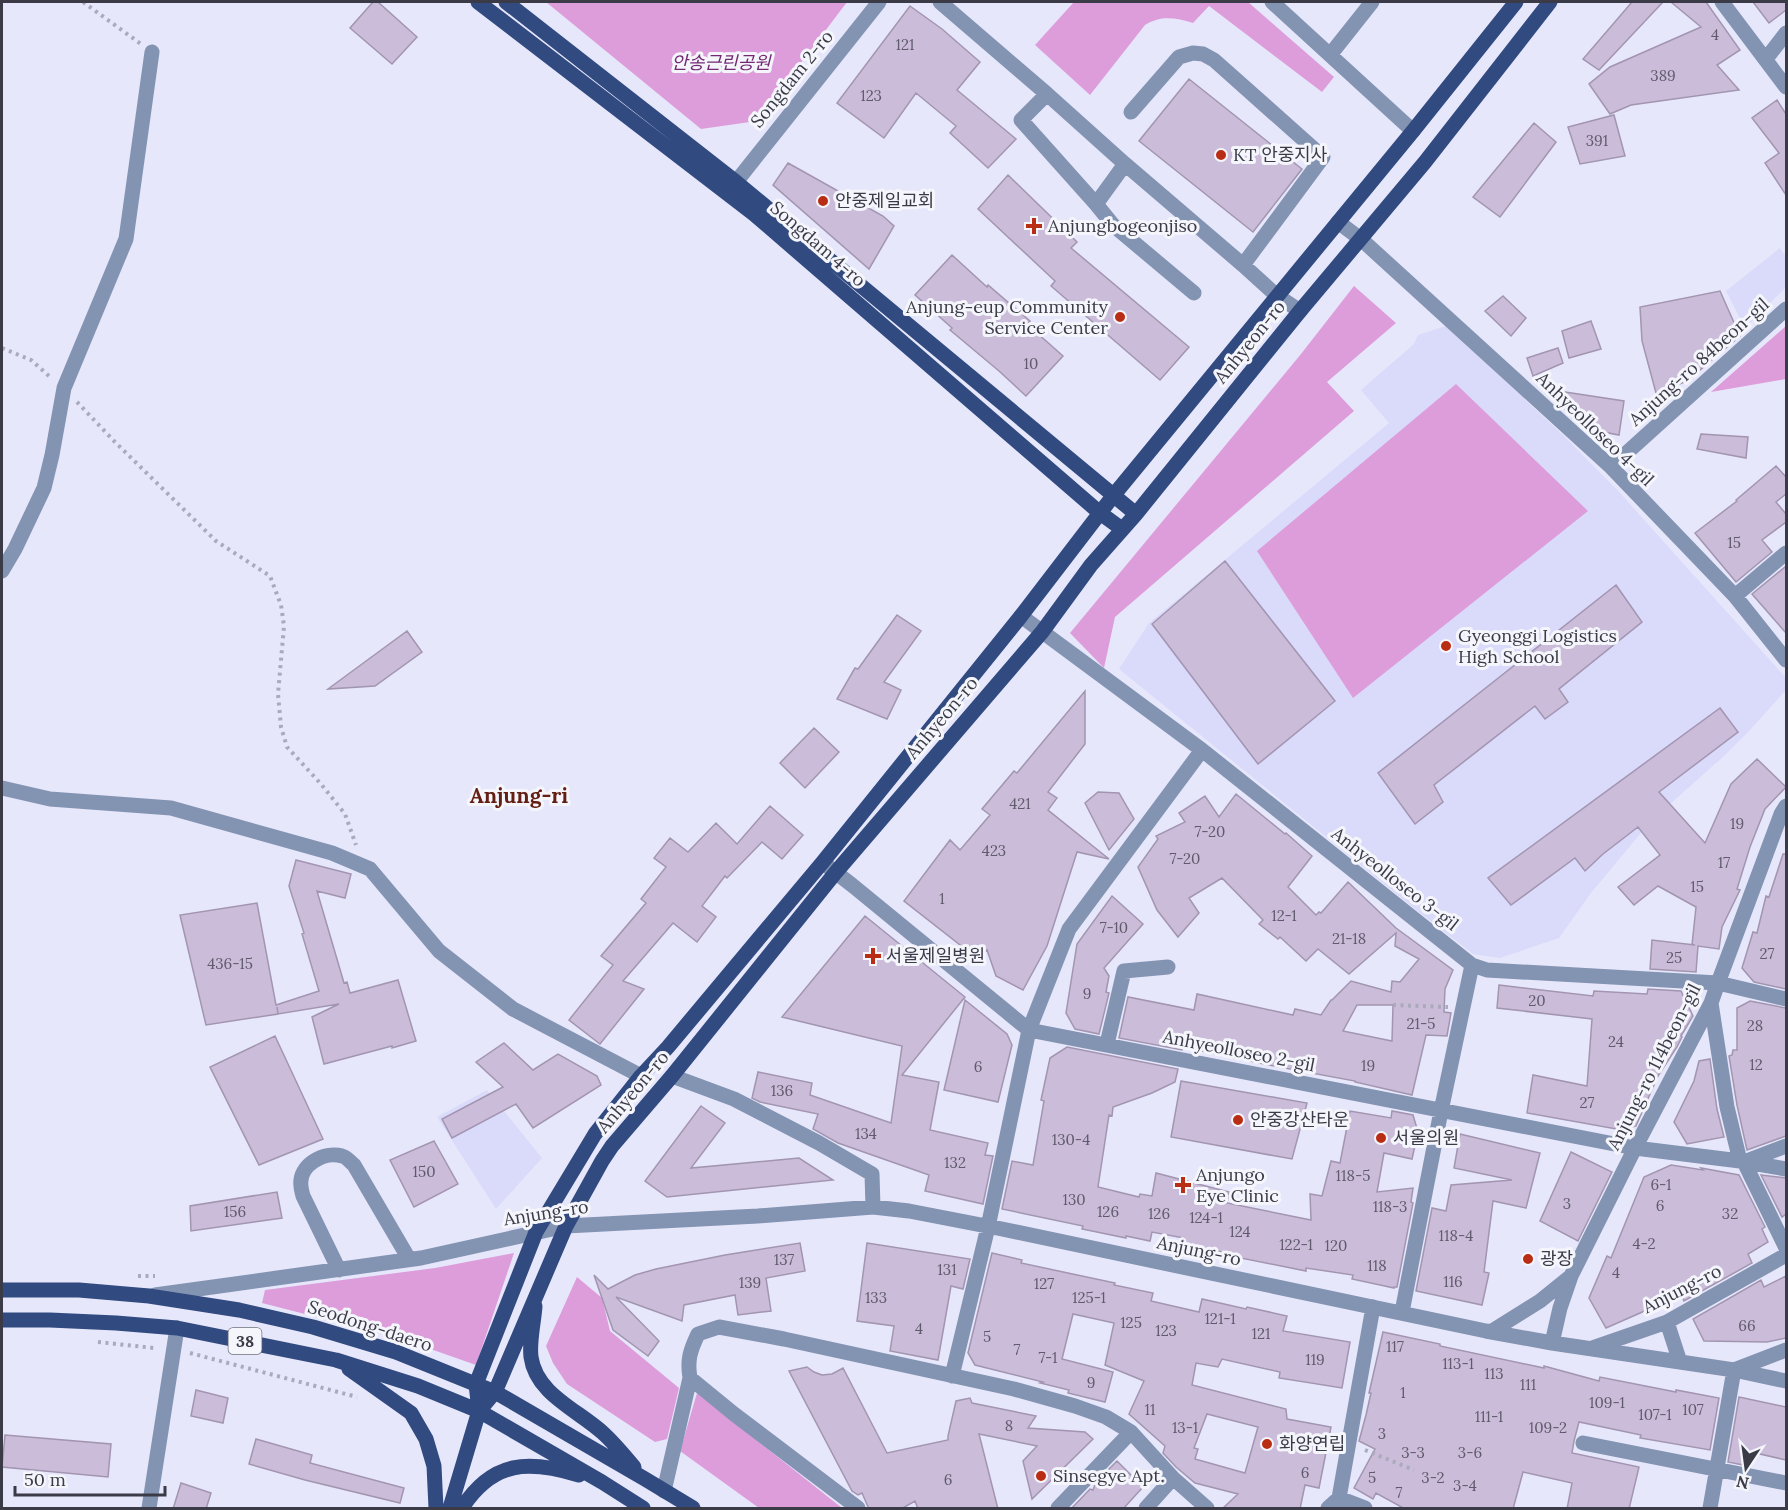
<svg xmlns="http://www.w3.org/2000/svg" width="1788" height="1510" font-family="Lora,'Noto Sans KR',serif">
	<rect width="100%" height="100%" fill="#e7e7fb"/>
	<path fill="#dadafa" d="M1780,248L1786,257V287L1745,328L1726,291Z
		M1446,326L1564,436L1620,493L1786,678V690L1748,732L1725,755L1650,822L1591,893L1559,938L1500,958L1473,954L1420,913L1119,669L1149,623L1389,423L1361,390L1414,344L1418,335Z
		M487,1090L542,1158L496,1209L437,1117Z"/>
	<path fill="#dd9ddb" d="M546,2H847L757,121L701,129Z
		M1074,2H1248L1334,77L1322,92L1209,6L1193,23C1175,18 1162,15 1145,25L1090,95L1035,45Z
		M1354,286L1396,323L1327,382L1354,411L1115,617L1104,668L1070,633L1301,354Z
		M1786,326V379L1711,392Z
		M1456,384L1588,511L1353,698L1257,551Z
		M514,1253L476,1365L402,1339L262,1303L265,1290L435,1268Z
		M577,1277L602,1298L610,1331L679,1388L667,1439L655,1442L567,1384L553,1363L546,1346Z
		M697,1393L842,1508H759L680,1451Z"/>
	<path fill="#cbbcda" stroke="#a295b1" stroke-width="1.5" fill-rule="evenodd" d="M373,2H378L417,37L392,64L350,28Z
		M1632,2H1663L1599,70L1583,59Z
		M1671,2H1706L1740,50L1717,65L1739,90L1631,105L1610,114L1589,84L1610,67L1701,27Z
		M1753,2H1786V10L1769,23Z
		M910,6L942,29L980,62L957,90L1016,139L988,168L950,133L956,126L916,93L884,138L837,103Z
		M1189,79L1302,169L1253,232L1139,141Z
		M1777,100L1786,114V195L1765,163L1779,153L1752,118Z
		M1614,115L1625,156L1580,164L1568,127Z
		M1534,123L1556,142L1500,217L1473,197Z
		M788,163L883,216L894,226L869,269L773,185Z
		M1008,175L1077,242L1071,248L1189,347L1160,380L1051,286L1055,281L978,209Z
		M952,255L987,287L988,285L1030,321L1027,324L1063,356L1026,396L999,371L950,330L952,328L915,295Z
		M1720,291L1740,336L1687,381L1656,393L1642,341L1640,307Z
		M1503,296L1526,318L1511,336L1485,311Z
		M1591,321L1601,349L1569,358L1562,331Z
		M1558,348L1563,363L1533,376L1527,358Z
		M1565,392L1624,401L1619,435L1593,430L1565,409Z
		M1701,434L1748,437L1746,458L1697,449Z
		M1776,466L1786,477V494L1776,502L1786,514V522L1762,540L1772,552L1736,582L1695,533L1737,501L1736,500Z
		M1225,561L1335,701L1258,764L1152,624Z
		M1785,567L1786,569V633L1752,594Z
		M1616,585L1642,622L1559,689L1568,702L1545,719L1535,706L1434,785L1443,802L1415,824L1378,773Z
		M897,615L921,631L884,682L901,690L887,719L837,699L855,668L858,669Z
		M407,631L422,652L375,686L328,689Z
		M1085,691V744L1048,792L1057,798L1048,810L1109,859L1077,852L1047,946L1023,990L996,976L987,950L978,959L904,901L950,840L960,850L990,815L982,809L1014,771L1017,773Z
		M1720,708L1738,732L1659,792L1705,843L1731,784L1757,759L1786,787L1765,809L1750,847L1737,889L1740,890L1722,927L1719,949L1698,946L1696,972L1650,969L1652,940L1695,945H1692L1696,907L1658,886L1634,905L1618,887L1660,855L1638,827L1603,854L1585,871L1575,858L1511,905L1488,878Z
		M814,728L839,752L805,788L780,763Z
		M1098,792L1119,793L1134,819L1109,850L1085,803Z
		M1236,794L1285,834L1286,833L1312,856L1288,887L1316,915L1319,912L1321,913L1348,882L1396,928L1453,970L1445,989L1444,1012L1451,1013L1447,1036L1426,1035L1412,1095L1355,1082V1081L1269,1065L1183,1047L1182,1050L1119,1038L1128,997L1194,1010L1197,994L1293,1015L1295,1009L1321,1015L1331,1000H1332L1351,981L1391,992L1392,981L1400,982L1419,959L1395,946L1396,933L1349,974L1318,949L1306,961L1280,937L1278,939L1259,924L1263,920L1222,878L1189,898L1199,913L1178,937L1157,910L1138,867L1158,839L1156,836L1185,822L1179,813L1205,796L1219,817ZM1357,1005H1393L1392,1041L1343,1031Z
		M770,806L803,835L782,859L762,842L727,878L725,876L702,906L716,917L697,942L673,923L623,981L644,989L600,1044L569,1020L613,965L601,956L646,903L641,899L666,867L654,858L670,838L688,852L716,823L737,844Z
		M1783,854H1786V989L1754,982L1742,968L1753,932L1757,933L1766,896L1769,897Z
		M296,860L351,874L345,898L317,891L344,983L347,982L350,993L398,980L416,1041L392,1048V1046L324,1064L312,1017L339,1004L278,1014L277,1007L278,1014L206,1025L180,915L257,903L276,1005L319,991L302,934L304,933L289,886Z
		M1112,896L1143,924L1104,968L1109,976L1106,992L1109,993L1099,1034L1075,1029L1066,1013L1077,944Z
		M865,916L965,997L902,1075L939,1082L930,1130L988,1143L985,1155L993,1156L983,1204L925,1191L929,1175L838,1143L813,1129L818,1114L760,1102L752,1098L758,1072L812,1083L810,1095L891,1123L902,1046L782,1017Z
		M1499,985L1593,996L1594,991L1647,994L1648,989L1681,991L1693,1016L1681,1036L1682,1037L1677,1047L1658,1076L1636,1126L1622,1130L1527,1113L1533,1075L1587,1086L1592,1019L1497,1008Z
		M965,1000L1007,1034L1012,1045L998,1102L944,1090Z
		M1750,1001L1786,1008V1136L1747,1150L1737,1105L1729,1056L1732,1055L1733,1050H1737V1008Z
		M275,1036L323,1139L259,1165L210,1067Z
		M504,1043L533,1070L558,1054L597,1076L601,1085L533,1128L516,1104L452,1138L442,1119L503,1087L476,1062Z
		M1067,1047L1178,1069L1175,1082L1152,1093L1113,1107L1112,1116L1109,1115L1098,1187L1139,1197L1140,1194L1152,1196L1156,1173L1229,1192L1227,1203L1311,1220L1310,1194L1322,1196L1331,1161L1340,1163L1350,1111L1391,1118L1392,1111L1413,1115L1418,1132L1412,1159L1384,1153L1377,1192L1413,1188L1411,1202L1413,1203L1397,1287H1394V1288L1352,1279L1353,1275L1306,1268V1271L1221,1254L1222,1252L1182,1244L1184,1238L1152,1232L1150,1241L1126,1236V1238L1082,1229L1083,1226L1002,1209L1012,1161L1033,1165L1044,1101L1041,1100L1050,1058Z
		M1710,1059L1717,1109L1724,1137L1687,1144L1674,1122L1694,1081L1699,1061Z
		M1181,1081L1307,1103L1292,1159L1171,1137Z
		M701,1106L725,1123L691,1168L799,1158L833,1180L667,1197L645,1181Z
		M1460,1134L1540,1153L1526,1208L1493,1201L1484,1272L1489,1273L1482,1305L1416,1291L1432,1208L1446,1211L1451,1185L1512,1180L1454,1168Z
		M434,1141L458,1184L414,1207L390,1160Z
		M1571,1152L1612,1172L1578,1241L1540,1221Z
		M1671,1165L1703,1170L1701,1168L1739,1175L1765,1227L1762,1229L1768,1242L1748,1254L1752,1263L1684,1301L1682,1296L1673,1300L1672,1299L1606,1328L1589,1298L1607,1256L1611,1258L1644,1177Z
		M1761,1175L1786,1178V1214L1782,1217Z
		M277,1192L282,1218L191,1231L190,1206Z
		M800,1243L805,1271L766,1278L771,1311L738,1315L735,1295L684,1305L682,1321L616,1297L659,1341L648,1356L613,1330L594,1275L608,1289L635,1275L656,1269L725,1255Z
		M867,1243L970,1259L963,1289L951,1286L938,1360L890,1351L894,1326L857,1321Z
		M992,1253L1022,1260L1021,1263L1115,1283L1114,1285L1153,1293L1151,1301L1199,1312L1202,1299L1246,1309L1247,1307L1287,1316L1283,1331L1350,1342L1342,1388L1279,1378L1280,1372L1222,1359L1218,1367L1196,1363L1192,1385L1286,1409L1287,1419L1331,1427L1319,1488L1305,1485L1300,1509H1222L1238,1494L1195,1483L1176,1467L1163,1453L1165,1446L1129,1414L1144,1381L1105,1365L1114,1323L1073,1314L1062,1359L1113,1372L1105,1402L1068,1393L1069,1390L1040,1383L1043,1382L975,1365L968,1353ZM1207,1414L1258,1427L1245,1473L1195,1459L1198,1449L1194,1448Z
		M1786,1276V1338L1767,1342L1704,1341L1693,1319L1761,1280L1764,1287Z
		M1383,1332L1440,1344V1346L1544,1368V1366L1599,1381L1600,1377L1676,1392V1390L1719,1398L1710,1450L1640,1438L1641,1435L1579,1422L1574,1441L1572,1453L1639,1467L1629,1509H1567L1572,1483L1523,1472L1513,1509H1405L1376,1493L1373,1499L1354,1488L1375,1449L1359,1441L1366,1415L1371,1393H1369Z
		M807,1367L814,1372L822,1375L832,1374L843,1368L887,1453L948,1440V1436L956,1401L970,1398L972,1403L1036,1416L1028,1428L1085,1432L1093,1439L1032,1499L1023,1461L1037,1446L979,1434L998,1509H918L915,1501L901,1509H869L862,1493L858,1495L852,1491L789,1371Z
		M196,1390L228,1398L223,1423L191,1416Z
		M1739,1397L1786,1407V1460L1751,1452L1748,1466L1728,1462Z
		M5,1435L111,1444L108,1477L2,1467Z
		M256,1439L312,1455L310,1463L404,1488L400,1503L305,1480L249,1464Z
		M1117,1461L1143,1487L1123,1509H1071L1090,1489L1093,1490L1096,1482Z
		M181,1483L211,1493L206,1509H173Z"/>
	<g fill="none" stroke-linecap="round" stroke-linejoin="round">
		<path stroke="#aaaabc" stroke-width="4" stroke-dasharray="3 4.5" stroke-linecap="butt" d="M83,2L141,44
			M2,348L31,360L50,377
			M77,402L115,442L216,541L270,576L281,605L284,626L278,694L281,727L287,747L321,784L345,814L356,845
			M1393,1005L1448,1007
			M138,1276H155
			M98,1342L154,1348
			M190,1353L357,1397
			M1365,1450L1414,1470"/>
		<path stroke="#8393b2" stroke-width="15" d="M940,2L1047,94
			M1272,2L1413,131
			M1722,2L1786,87
			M1330,55L1372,2
			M1766,59L1786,33
			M1131,112L1179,57L1193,53L1203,54L1214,60L1323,157L1243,265
			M742,193L736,182L879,2
			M1096,204L1021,120L1047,94L1125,164
			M1338,222L1362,240L1611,467L1735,596L1786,660
			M1194,293L1113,225L1096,204L1125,164L1243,265L1276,295L1300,311
			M1611,467L1786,309
			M2,571L15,549L44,488L52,455L64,388L126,239L152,52
			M1735,596L1786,553
			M1021,616L1202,750L1472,965L1487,970L1718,983L1786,999
			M2,788L50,799L171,808L332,853L370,869L439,951L513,1009L641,1076
			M826,865L852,885L1029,1030L1635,1148L1740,1161L1786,1169
			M1711,1003L1727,1107L1740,1161
			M1107,1044L1124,971L1168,967
			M672,1076L734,1099L819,1143L872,1174L873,1207
			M1786,1146L1744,1162L1786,1248
			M339,1270L303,1196C302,1192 301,1189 301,1186C298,1165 324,1151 342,1156C347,1157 350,1162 354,1165L409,1259
			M155,1295L421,1258L566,1226L758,1216L873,1207L909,1211L1002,1229L1486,1331L1552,1343L1734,1370L1786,1381
			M1402,1312L1441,1111L1472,965
			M1667,1322L1680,1362
			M1492,1331L1540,1301L1571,1276
			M1552,1343L1560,1308L1571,1276L1635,1148L1711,1003L1718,983L1781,814L1786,806
			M1592,1348L1667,1322L1786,1255
			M1734,1370L1786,1350
			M952,1376L988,1227L1029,1030L1069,929L1202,750
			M1583,1443L1786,1483
			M664,1491L690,1378
			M149,1508L177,1328
			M858,1508L734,1414L690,1378C687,1360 690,1351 698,1334L719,1327L784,1339L1014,1389L1075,1406L1106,1417L1131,1432L1173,1478L1207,1508
			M1058,1508L1131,1432
			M1146,1508L1173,1478
			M1328,1508L1339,1498
			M1365,1508L1339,1498L1373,1307
			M1710,1508L1734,1370"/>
		<path stroke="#314a80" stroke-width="15" d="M478,2L754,214L1100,513L1122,529
			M506,2L736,182L1136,514
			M2,1290H79L149,1296L239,1310L313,1327L396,1352L495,1392L645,1479L693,1508
			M535,1306C534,1322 529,1341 531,1357C536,1394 578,1410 603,1433C614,1443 624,1455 634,1467
			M2,1320H50L116,1323L177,1328L336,1360L418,1386L479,1411L602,1482L643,1508
			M349,1369L411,1413L426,1439L434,1466L436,1508
			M479,1411L476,1384L536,1232L595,1134L641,1076L668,1047L822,863L1021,616L1113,496L1413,131L1516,2
			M450,1508L479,1411L495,1392L566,1226L602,1161L612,1146L672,1076L836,872L1042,632L1091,565L1136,514L1300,311L1425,162L1550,2
			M462,1508C493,1460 529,1460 579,1475"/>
	</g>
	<g fill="#b92d15" stroke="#f5f6fc" stroke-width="2">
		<circle cx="1221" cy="155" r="6"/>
		<circle cx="823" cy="201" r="6"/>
		<path d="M1031 217h6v6h6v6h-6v6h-6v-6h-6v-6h6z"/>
		<circle cx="1120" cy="317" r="6"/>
		<circle cx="1446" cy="646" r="6"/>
		<path d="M870 947h6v6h6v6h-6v6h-6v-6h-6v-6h6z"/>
		<circle cx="1238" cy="1120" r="6"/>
		<circle cx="1381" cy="1138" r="6"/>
		<path d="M1180 1176h6v6h6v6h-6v6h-6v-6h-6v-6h6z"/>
		<circle cx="1528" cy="1259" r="6"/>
		<circle cx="1267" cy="1444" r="6"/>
		<circle cx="1041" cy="1476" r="6"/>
	</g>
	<g text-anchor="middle" stroke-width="6" stroke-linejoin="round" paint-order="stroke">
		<g font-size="15" fill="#5f5b6c">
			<text x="1715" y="40">4</text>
			<text x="905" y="50">121</text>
			<text x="1663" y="81">389</text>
			<text x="871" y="101">123</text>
			<text x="1597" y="146">391</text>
			<text x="1031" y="369">10</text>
			<text x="1734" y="548">15</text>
			<text x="1020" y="809">421</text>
			<text x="1737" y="829">19</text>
			<text x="1210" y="837">7-20</text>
			<text x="994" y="856">423</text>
			<text x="1185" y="864">7-20</text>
			<text x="1724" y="868">17</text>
			<text x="1697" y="892">15</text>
			<text x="942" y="904">1</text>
			<text x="1284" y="921">12-1</text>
			<text x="1114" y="933">7-10</text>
			<text x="1349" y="944">21-18</text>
			<text x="1767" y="959">27</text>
			<text x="1674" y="963">25</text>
			<text x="230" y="969">436-15</text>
			<text x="1087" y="999">9</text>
			<text x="1537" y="1006">20</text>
			<text x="1421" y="1029">21-5</text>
			<text x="1755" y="1031">28</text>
			<text x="1616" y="1047">24</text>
			<text x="1756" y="1070">12</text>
			<text x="1368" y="1071">19</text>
			<text x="978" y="1072">6</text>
			<text x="782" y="1096">136</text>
			<text x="1587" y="1108">27</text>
			<text x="866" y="1139">134</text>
			<text x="1071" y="1145">130-4</text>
			<text x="955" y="1168">132</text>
			<text x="424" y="1177">150</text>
			<text x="1353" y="1181">118-5</text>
			<text x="1661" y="1190">6-1</text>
			<text x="1074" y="1205">130</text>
			<text x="1567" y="1209">3</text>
			<text x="1660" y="1211">6</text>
			<text x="1390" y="1212">118-3</text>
			<text x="235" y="1217">156</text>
			<text x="1108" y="1217">126</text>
			<text x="1159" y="1219">126</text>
			<text x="1730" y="1219">32</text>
			<text x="1206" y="1223">124-1</text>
			<text x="1240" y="1237">124</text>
			<text x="1456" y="1241">118-4</text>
			<text x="1644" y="1249">4-2</text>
			<text x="1296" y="1250">122-1</text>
			<text x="1336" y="1251">120</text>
			<text x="784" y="1265">137</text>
			<text x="1377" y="1271">118</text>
			<text x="947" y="1275">131</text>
			<text x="1616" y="1278">4</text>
			<text x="1453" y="1287">116</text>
			<text x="750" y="1288">139</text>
			<text x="1044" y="1289">127</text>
			<text x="876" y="1303">133</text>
			<text x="1089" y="1303">125-1</text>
			<text x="1220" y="1324">121-1</text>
			<text x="1131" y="1328">125</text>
			<text x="1747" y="1331">66</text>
			<text x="919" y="1334">4</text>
			<text x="1166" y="1336">123</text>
			<text x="1261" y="1339">121</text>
			<text x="987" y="1342">5</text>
			<text x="1395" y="1352">117</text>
			<text x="1017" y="1355">7</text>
			<text x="1048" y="1363">7-1</text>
			<text x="1315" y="1365">119</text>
			<text x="1458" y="1369">113-1</text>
			<text x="1494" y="1379">113</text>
			<text x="1091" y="1388">9</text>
			<text x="1528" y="1390">111</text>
			<text x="1403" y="1398">1</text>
			<text x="1607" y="1408">109-1</text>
			<text x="1150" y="1415">11</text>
			<text x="1693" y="1415">107</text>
			<text x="1655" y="1420">107-1</text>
			<text x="1489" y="1422">111-1</text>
			<text x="1009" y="1431">8</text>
			<text x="1185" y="1433">13-1</text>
			<text x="1548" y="1433">109-2</text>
			<text x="1382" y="1439">3</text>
			<text x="1413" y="1458">3-3</text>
			<text x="1470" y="1458">3-6</text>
			<text x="1305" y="1478">6</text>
			<text x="1372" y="1483">5</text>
			<text x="1433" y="1483">3-2</text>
			<text x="948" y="1485">6</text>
			<text x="1465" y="1491">3-4</text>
			<text x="1399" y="1498">7</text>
		</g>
		<rect fill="#f5f6fc" stroke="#73737e" stroke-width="1.5" x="228.5" y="1328" width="33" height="26" rx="4.5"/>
		<g font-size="16" font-weight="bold" fill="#3b3b48">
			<text x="245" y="1347">38</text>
		</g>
		<g font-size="18" font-style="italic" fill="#742873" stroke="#f5f6fc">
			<text x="721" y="69">안송근린공원</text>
		</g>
		<g font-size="18" fill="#3b3b48" stroke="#f5f6fc">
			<text transform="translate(792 79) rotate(-51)" y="6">Songdam 2-ro</text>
			<text transform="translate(818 244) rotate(41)" y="6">Songdam 4-ro</text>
			<text transform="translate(1250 342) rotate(-51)" y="6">Anhyeon-ro</text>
			<text transform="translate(1699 362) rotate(-42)" y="6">Anjung-ro 84beon-gil</text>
			<text transform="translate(1595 429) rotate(44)" y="6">Anhyeolloseo 4-gil</text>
			<text transform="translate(942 718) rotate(-50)" y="6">Anhyeon-ro</text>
			<text transform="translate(1395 879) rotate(38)" y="6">Anhyeolloseo 3-gil</text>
			<text transform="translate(1239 1051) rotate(11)" y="6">Anhyeolloseo 2-gil</text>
			<text transform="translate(1654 1067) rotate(-63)" y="6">Anjung-ro 114beon-gil</text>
			<text transform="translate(633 1092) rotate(-50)" y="6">Anhyeon-ro</text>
			<text transform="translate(546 1213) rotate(-9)" y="6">Anjung-ro</text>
			<text transform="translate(1199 1251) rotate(12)" y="6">Anjung-ro</text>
			<text transform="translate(1682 1289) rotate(-27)" y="6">Anjung-ro</text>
			<text transform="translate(370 1326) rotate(18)" y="6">Seodong-daero</text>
		</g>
		<g font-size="18" fill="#3b3b48" stroke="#f5f6fc" text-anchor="start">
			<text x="1233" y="161">KT 안중지사</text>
			<text x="835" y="207">안중제일교회</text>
			<text x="1048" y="232">Anjungbogeonjiso</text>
			<text x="1108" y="313" text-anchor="end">Anjung-eup Community<tspan x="1108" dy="21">Service Center</tspan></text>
			<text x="1458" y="642">Gyeonggi Logistics<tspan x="1458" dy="21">High School</tspan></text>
			<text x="886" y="962">서울제일병원</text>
			<text x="1250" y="1126">안중강산타운</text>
			<text x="1393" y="1144">서울의원</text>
			<text x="1196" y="1181">Anjungo<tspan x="1196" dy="21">Eye Clinic</tspan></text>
			<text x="1540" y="1265">광장</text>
			<text x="1279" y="1450">화양연립</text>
			<text x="1053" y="1482">Sinsegye Apt.</text>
		</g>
		<g font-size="21" font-weight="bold" fill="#631f14" stroke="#f5f6fc">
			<text x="519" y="803">Anjung-ri</text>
		</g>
	</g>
	<rect width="1788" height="1510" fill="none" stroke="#3b3b48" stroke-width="6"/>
	<g transform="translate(1746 1468) rotate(193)" stroke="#f5f6fc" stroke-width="4.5" paint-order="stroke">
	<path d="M0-4.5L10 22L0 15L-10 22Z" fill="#3b3b48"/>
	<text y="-9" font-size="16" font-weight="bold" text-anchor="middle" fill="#3b3b48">N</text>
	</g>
	<path d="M15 1486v9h150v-9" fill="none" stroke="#3b3b48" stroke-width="3"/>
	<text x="24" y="1486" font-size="18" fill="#3b3b48" stroke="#f5f6fc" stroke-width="4.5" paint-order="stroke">50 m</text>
</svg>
